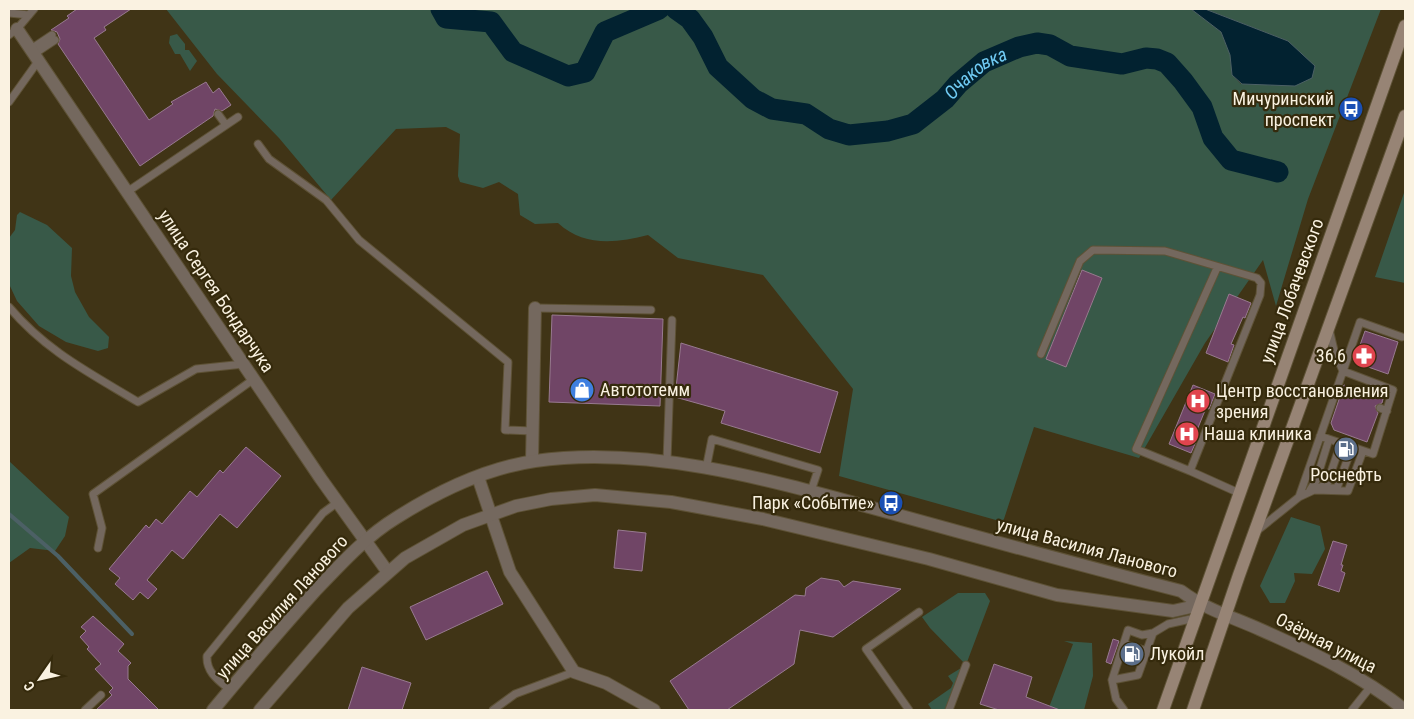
<svg xmlns="http://www.w3.org/2000/svg" width="1414" height="719" font-family="'Roboto Condensed',sans-serif">
	<rect width="100%" height="100%" fill="#403416"/>
	<path fill="#385948" fill-rule="evenodd" d="M166,9H1191L1221,32L1230,55L1232,75L1241,84H1267L1288,41L1205,9H1381L1308,199L1276,306L1263,260L1205,343L1139,458L1034,427L1003,522L839,476L853,389L763,275L678,258L648,235C616,243 584,247 558,223L535,224L520,215L518,194L499,182L483,188L460,182L458,176L460,134L446,127L396,129L331,200L279,138L217,74ZM1081,270L1102,278L1066,367L1046,359Z
		M177,34L185,44V50H189L197,61L190,71L180,54H175L169,43L170,36Z
		M1405,190V283L1375,277Z
		M20,212L47,225L72,248L71,276L75,292L89,317L109,337L108,348L98,351L66,342L39,326L17,301L9,284V238L15,230L17,215Z
		M9,461L69,517L65,536L55,551L30,548L9,563Z
		M1291,517L1320,526L1325,549L1312,574L1294,573L1295,581L1285,603H1270L1260,586Z
		M958,593H985L990,601L949,710H932L928,704L951,688L953,683L948,676L966,665L930,628L922,617Z
		M1064,641L1092,643L1093,676L1084,710H1048L1073,644Z"/>
	<path fill="#022230" stroke="#4c6065" d="M1191,9H1205L1288,41L1315,66L1312,78L1295,86L1242,84L1232,75L1230,55L1221,32Z"/>
	<g fill="none" stroke-linecap="round" stroke-linejoin="round">
		<path stroke="#4c6065" stroke-width="4" d="M9,514L58,556L132,634"/>
		<g stroke="#022230" stroke-width="21">
			<path d="M441,9L446,18L491,22L513,52L568,76L585,72L605,32L659,9"/>
			<path id="s1" d="M676,9L690,19L703,37L718,67L753,99L772,109L806,114L829,129L849,135L888,131L913,124L945,99L958,84L984,62L1019,47L1037,43L1050,45L1070,56L1122,64L1146,58L1157,59L1167,63L1183,81L1202,107L1213,138L1231,160L1278,172"/>
		</g>
	</g>
	<path fill="#704566" stroke="#987a90" d="M77,9H131L104,27L106,30L94,38L149,120L173,104L171,102L206,82L213,93L219,88L231,105L222,111L215,109L213,116L140,166L58,44L60,39L57,32L51,30L69,18L67,16Z
		M1082,270L1102,278L1066,367L1046,359Z
		M1229,294L1251,303L1245,318L1243,317L1231,344L1234,345L1228,362L1206,353Z
		M552,315L663,319L660,406L549,402Z
		M1365,331L1398,342L1388,374L1354,362Z
		M681,343L838,392L820,453L721,423L725,411L675,397Z
		M1193,385L1215,394L1209,409L1206,408L1195,435L1198,437L1191,453L1169,444Z
		M1344,385L1383,399L1382,403L1375,406L1378,413L1367,442L1334,430L1331,423Z
		M246,447L281,476L237,528L220,514L183,559L172,550L147,580L157,589L148,599L140,592L133,600L115,584L120,578L109,569L146,525L149,528L156,519L162,524L190,491L197,497L220,470L223,473Z
		M618,530L646,533L642,571L614,568Z
		M1333,541L1347,545L1341,565H1343L1341,571L1345,573L1339,592L1318,585Z
		M487,571L503,604L426,640L410,607Z
		M821,578L839,581L844,587L853,581L901,589L833,637L800,630L794,664L727,710H689L670,681L795,595L805,596L806,588Z
		M93,616L124,644L118,651L131,663L128,666V679L159,710H96L112,695L109,692L113,688L95,669L101,664L87,649L89,647L80,637L86,631L81,627Z
		M1113,639L1119,641L1111,664L1106,662Z
		M994,664L1032,677L1026,697L1060,710H999L980,704Z
		M362,667L411,683L402,710H348Z"/>
	<g fill="none" stroke-linecap="round" stroke-linejoin="round">
		<defs>
			<path id="service" d="M9,13L29,15
				M9,35L17,29L34,9
				M31,49L52,35
				M34,54L55,40
				M9,102L39,60
				M218,114L226,125
				M258,144L269,159L326,200L359,240L508,362L505,430L532,431
				M127,192L238,117
				M9,307C46,351 90,373 138,402L196,369L244,364
				M535,308L651,310
				M1041,354L1080,261L1093,250L1165,251L1257,278L1261,283L1260,295L1190,471L1239,493
				M1380,408L1387,411
				M1320,436L1373,454L1393,390L1343,371L1360,322L1402,337
				M667,461L672,320
				M706,469L712,439L818,470L811,491
				M1190,471L1136,449L1217,268
				M1330,488H1337L1352,447
				M1310,490L1316,481L1329,439
				M1315,490L1348,491L1363,451
				M1299,497L1343,371L1334,350L1329,329
				M1258,530L1299,497L1327,484L1341,443
				M98,548L102,528L93,494L254,379
				M1124,643L1146,651
				M1120,655L1142,663
				M1112,680L1128,630L1142,635L1153,633
				M230,690C218,680 206,672 207,656L323,513L338,502
				M85,710L101,695
				M493,710L515,694L574,672
				M909,710L866,649L919,612
				M949,710L966,665
				M1124,710L1116,699L1112,680L1138,675L1153,633L1168,624L1195,618
				M1352,710L1372,685"/>
			<path id="minor" d="M17,29L321,479L387,571
				M532,461L535,308
				M478,477L510,572L574,672L606,683L654,710"/>
			<path id="tertiary" d="M213,710C246,670 280,630 315,591C340,565 365,537 396,518C437,492 487,468 535,461C654,444 784,484 898,515C992,541 1086,567 1181,591C1205,609 1232,617 1259,629C1311,652 1361,675 1405,710
				M260,710L348,608L405,558L463,525L516,506L551,499L595,495L671,502L763,519L929,559L1057,595L1173,611L1200,605"/>
			<path id="secondary" d="M1163,710L1405,26
				M1193,710L1239,575L1405,116"/>
		</defs>
		<use href="#service" stroke="#5e5236" stroke-width="9"/>
		<use href="#minor" stroke="#5e5236" stroke-width="14"/>
		<use href="#tertiary" stroke="#5e5236" stroke-width="14"/>
		<use href="#secondary" stroke="#5e5236" stroke-width="14"/>
		<use href="#service" stroke="#74685e" stroke-width="7"/>
		<use href="#minor" stroke="#74685e" stroke-width="12"/>
		<use href="#tertiary" stroke="#74685e" stroke-width="12"/>
		<use href="#secondary" stroke="#978475" stroke-width="12"/>
	</g>
	<defs>
		<symbol id="bus-disc" viewBox="-11 -11 22 22"><circle r="9.5" fill="#1a4fb4" stroke="#352a0c"/><path d="M-5-6H5V4H4V6H2V4H-2V6H-4V4H-5ZM-3.5-4V0h7V-4ZM-3.5 1.2v1.5H-2V1.2ZM2 1.2v1.5H3.5V1.2Z" fill="#fff"/></symbol>
		<symbol id="pharmacy-disc" viewBox="-11 -11 22 22"><circle r="9.5" fill="#e0444e" stroke="#352a0c"/><path d="M-2-6h4v4h4v4h-4v4h-4v-4h-4v-4h4Z" fill="#fff"/></symbol>
		<symbol id="shop-disc" viewBox="-11 -11 22 22"><circle r="9.5" fill="#3f7fe0" stroke="#352a0c"/><path d="M-5-2.5h2.3a2.7 3.5 0 0 1 5.4 0H5L5.5 6h-11ZM-1.5-2.5h3a1.5 2.3 0 0 0-3 0Z" fill="#fff"/></symbol>
		<symbol id="hospital-disc" viewBox="-11 -11 22 22"><circle r="9.5" fill="#e0444e" stroke="#352a0c"/><path d="M-5-5h3v3.5h4V-5h3V5h-3V1.5h-4V5h-3Z" fill="#fff"/></symbol>
		<symbol id="fuel-disc" viewBox="-11 -11 22 22"><circle r="9.5" fill="#5c6f8a" stroke="#352a0c"/><path d="M-5.5-6h7V0h2V4h1.3V-2.5L3-4.5l.8-.8L6-3V5H2.5V1h-1V6h-7ZM-4.2-4.7v3.2H.2V-4.7Z" fill="#fff"/></symbol>
	</defs>
	<g fill-rule="evenodd">
		<use href="#bus-disc" x="1337" y="95" width="28" height="28"/>
		<use href="#pharmacy-disc" x="1350" y="342" width="28" height="28"/>
		<use href="#shop-disc" x="568" y="376" width="28" height="28"/>
		<use href="#hospital-disc" x="1184" y="387" width="28" height="28"/>
		<use href="#hospital-disc" x="1173" y="420" width="28" height="28"/>
		<use href="#fuel-disc" x="1332" y="435" width="28" height="28"/>
		<use href="#bus-disc" x="877" y="489" width="28" height="28"/>
		<use href="#fuel-disc" x="1118" y="640" width="28" height="28"/>
	</g>
	<g text-anchor="middle" stroke-width="4.5" stroke-linejoin="round" paint-order="stroke">
		<g font-size="18" fill="#faf2e1" stroke="#352a0c" text-anchor="start">
			<text x="1334" y="105" text-anchor="end">Мичуринский<tspan x="1334" dy="21">проспект</tspan></text>
			<text x="1346" y="362" text-anchor="end">36,6</text>
			<text x="600" y="396">Автототемм</text>
			<text x="1216" y="397">Центр восстановления<tspan x="1216" dy="21">зрения</tspan></text>
			<text x="1204" y="440">Наша клиника</text>
			<text x="1346" y="481" text-anchor="middle">Роснефть</text>
			<text x="874" y="509" text-anchor="end">Парк «Событие»</text>
			<text x="1150" y="660">Лукойл</text>
		</g>
		<g font-size="18" fill="#faf2e1" stroke="#352a0c">
			<text transform="translate(216 291) rotate(56)" y="6">улица Сергея Бондарчука</text>
			<text transform="translate(1292 291) rotate(-70)" y="6">улица Лобачевского</text>
			<text transform="translate(1087 548) rotate(15)" y="6">улица Василия Ланового</text>
			<text transform="translate(282 607) rotate(-48)" y="6">улица Василия Ланового</text>
			<text transform="translate(1326 643) rotate(27)" y="6">Озёрная улица</text>
		</g>
		<g font-size="19" font-style="italic" fill="#70cbf4" stroke="#352a0c">
			<text dy="7" stroke="none"><textPath href="#s1" startOffset="371">Очаковка</textPath></text>
		</g>
	</g>
	<rect width="1414" height="719" fill="none" stroke="#faf2e1" stroke-width="20"/>
	<g transform="translate(40 679) rotate(236)" stroke="#352a0c" stroke-width="4" paint-order="stroke">
	<path d="M0-4L9 19L0 12L-9 19Z" fill="#faf2e1"/>
	<text y="-8" font-size="14" font-weight="bold" text-anchor="middle" fill="#faf2e1">С</text>
	</g>
</svg>
